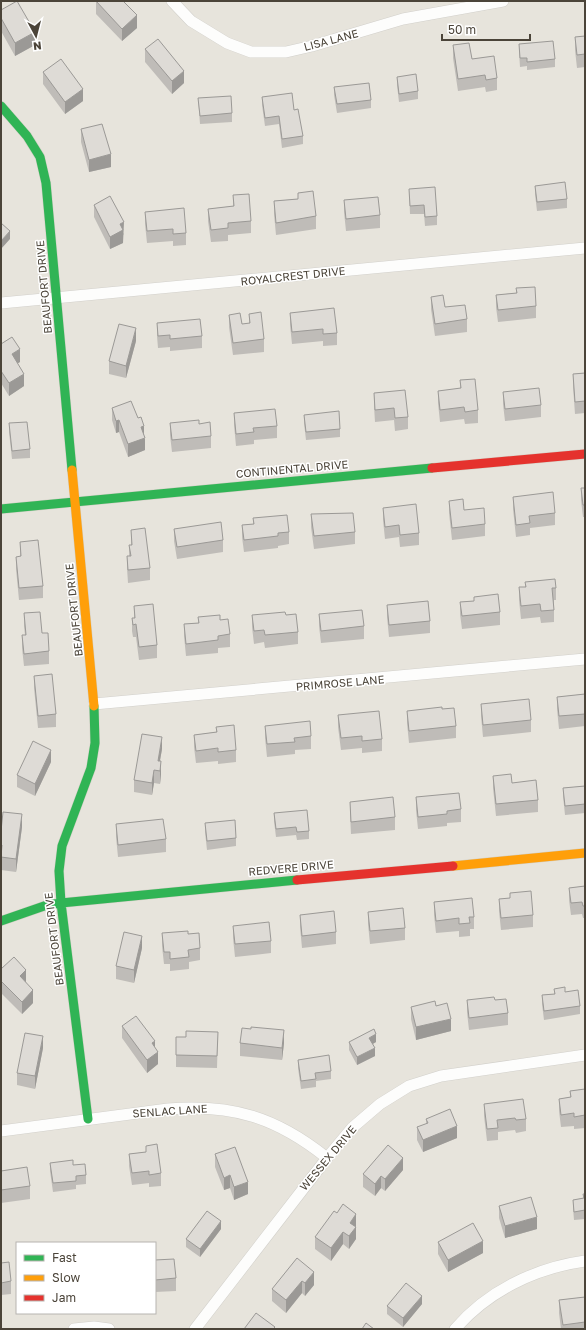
<svg xmlns="http://www.w3.org/2000/svg" width="586" height="1330" font-family="'Golos Text',sans-serif">
	<rect width="100%" height="100%" fill="#f4f2ee"/>
	<path fill="#e7e4dc" fill-rule="evenodd" d="M1,1H585V1329H1ZM17,1243H155V1313H17Z"/>
	<g fill="none" stroke-linecap="round" stroke-linejoin="round">
		<defs>
			<path id="street" d="M172,1L191,21L227,43L251,52H286L312,46L403,19L503,1
				M1,303L585,248
				M94,704L585,659
				M1,1131L168,1109C232,1104 276,1117 327,1158
				M74,1329L94,1327L109,1329
				M195,1329L327,1158L352,1128L380,1104L409,1086L441,1076L585,1055
				M455,1329C488,1291 535,1268 585,1261"/>
			<path id="fast" d="M1,106L27,136L40,157L46,183L72,470
				M1,509L432,468
				M1,921L47,905L61,903L297,880
				M88,1119L61,903L59,871L62,846L91,768L95,743L94,706"/>
			<path id="slow" d="M72,470L94,706
				M453,866L585,853"/>
			<path id="jam" d="M432,468L585,454
				M297,880L453,866"/>
		</defs>
		<use href="#street" stroke="#d2d0cb" stroke-width="12"/>
		<use href="#fast" stroke="#d3cfc5" stroke-width="10"/>
		<use href="#slow" stroke="#d3cfc5" stroke-width="10"/>
		<use href="#jam" stroke="#d3cfc5" stroke-width="10"/>
		<use href="#street" stroke="#fdfdfc" stroke-width="11"/>
		<use href="#fast" stroke="#30b455" stroke-width="9"/>
		<use href="#slow" stroke="#ff9f0a" stroke-width="9"/>
		<use href="#jam" stroke="#e5322d" stroke-width="9"/>
	</g>
	<path fill="#bfbcb8" d="M96,1L137,28L122,41L96,14Z
		M1,10L35,45L15,56L1,31Z
		M585,36V67L577,68L575,50V37Z
		M519,44L555,59V67L527,70V66L520,67L519,52Z
		M453,45L497,78V90L486,92L485,87L458,91L453,58Z
		M145,49L184,83L172,94L145,62Z
		M43,72L83,101L65,114L43,84Z
		M397,77L418,91V99L399,102L397,85Z
		M334,87L371,100V108L337,113L334,95Z
		M262,97L294,110L303,136V144L282,148L279,124L265,126L262,105Z
		M198,98L232,113V122L200,124Z
		M81,129L111,167L89,172L81,142Z
		M535,186L567,199V208L537,211L535,194Z
		M409,189L437,216V225L425,226L424,214H410Z
		M298,193L316,216V229L276,235L274,214V201L298,199Z
		M233,195L251,221V233L228,235V241L211,242L208,221V209L233,206Z
		M344,200L380,215V228L346,231L344,212Z
		M94,205L124,234L123,235V243L110,249L94,217Z
		M145,212L186,233V245L173,246V241L147,243L145,224Z
		M516,288L536,306V318L498,322L496,307V295L516,293Z
		M431,297L445,307L467,319V332L435,336L431,309Z
		M290,313L337,333V345L323,346V341L292,344L290,325Z
		M249,314L264,339V352L233,355L229,327V315L242,324H249Z
		M157,323L202,336V348L170,351V347L158,348L157,336Z
		M136,341L126,378L109,374V361Z
		M1,344L20,362L17,363L24,386L9,396L1,383Z
		M585,373V413L575,414L573,386V374Z
		M460,380L478,410V423L465,424L464,419L440,422L438,403V391L460,389Z
		M503,392L541,405V417L505,421L503,404Z
		M374,393L408,417V429L395,431L394,420L375,422L374,406Z
		M112,408L144,435L145,450L128,457L119,432L116,433L112,420Z
		M234,413L277,426V438L254,440V444L236,446L234,425Z
		M304,415L340,429V437L306,440L304,423Z
		M9,423L30,449V458L12,459L9,432Z
		M170,423L199,424L211,436V448L172,452L170,435Z
		M581,488H585V517H583L581,500Z
		M513,497L555,513V525L530,528V535L516,537L513,509Z
		M449,501L464,510L485,524V536L452,540L449,513Z
		M383,508L419,533V545L400,547L399,537L385,539L383,520Z
		M311,514L355,532V544L314,549L311,527Z
		M253,518L289,532V544L278,546V548L244,552L242,537V525L253,524Z
		M174,529L223,540V552L177,559L174,541Z
		M131,530L150,568V580L128,583L127,568V556H129V545H131Z
		M20,542L43,586V598L19,600L16,569V557L20,556Z
		M525,582L556,588V600H554V622L541,623L540,617L521,619L519,600V587H525Z
		M474,597L500,612V625L462,629L460,614V602L474,601Z
		M387,605L430,621V633L389,637L387,617Z
		M134,606L157,645V658L139,660L136,637H133L132,631V618H134Z
		M24,613L42,633L49,651V664L24,666L22,648V635H25L24,626Z
		M319,614L364,626V639L321,643L319,626Z
		M252,615H286L298,632V644L265,648L264,642L254,644L252,627Z
		M198,617L220,620L230,634V647L218,648V653L186,656L184,636V624L198,623Z
		M34,676L56,714V727L38,728L34,688Z
		M585,694V726L559,729L557,709V697Z
		M481,704L531,720V732L483,737L481,716Z
		M442,709L456,726V738L409,743L407,723V711Z
		M338,715L382,739V751L362,753V748L341,750L338,727Z
		M265,726L311,736V749L295,750V754L267,757L265,738Z
		M216,727L236,750V762L218,764V761L196,763L194,747V735L216,732Z
		M162,749L160,761L161,774L160,784L154,783L152,795L134,792V780Z
		M51,762L35,796L17,787V775Z
		M493,776L512,783L538,800V812L496,816L493,788Z
		M585,786V813L565,815L563,796V788Z
		M416,797L461,809V822L447,823V826L418,829L416,810Z
		M350,802L395,817V830L351,834L350,814Z
		M274,813L309,831V839L297,840L296,835L276,837L274,821Z
		M205,823L236,838V846L207,850L205,832Z
		M116,824L166,839V852L118,857L116,837Z
		M22,827L16,872L1,870V831Z
		M585,886V918H583L582,914L571,915L569,900V888Z
		M510,893L533,915V927L501,930L499,911V899L510,898Z
		M434,902L474,917V929H470V936L459,937V931L436,933L434,915Z
		M368,912L405,928V940L370,944L368,924Z
		M300,915L336,932V944L302,948L300,927Z
		M233,926L271,941V953L235,957L233,938Z
		M162,933L188,934L200,948V960L189,962V969L170,971V964H164L162,946Z
		M142,948L134,983L116,979V966Z
		M1,969L26,982L33,1003L22,1014L1,993Z
		M554,989L565,992L580,1006V1014L544,1020L542,1004V995L554,994Z
		M467,1000H495L508,1013V1025L469,1030L467,1012Z
		M436,1006L451,1031L416,1040L411,1019V1007Z
		M122,1026L155,1048L158,1064L147,1073L122,1038Z
		M251,1029L284,1043L282,1060L240,1056V1043Z
		M218,1032L217,1068L176,1067V1037H186Z
		M349,1042H376L373,1044L375,1056L357,1065L349,1050Z
		M43,1048L35,1089L17,1085V1073Z
		M298,1060L331,1071V1079L316,1081V1087L301,1089L298,1068Z
		M585,1089V1128L574,1129V1126L561,1127L559,1111V1099L570,1097V1091Z
		M484,1104L526,1119V1131L516,1133L515,1130L498,1132V1140L487,1141L484,1116Z
		M426,1119L457,1138L423,1152L417,1140V1127L426,1124Z
		M146,1146L161,1173V1186L149,1187V1183L132,1185L129,1166V1154L146,1152Z
		M215,1154L248,1194L234,1200L230,1188L224,1190L215,1167Z
		M50,1163L86,1175V1184L76,1185V1189L53,1192L50,1171Z
		M403,1170L385,1191L381,1188L375,1196L363,1187V1174Z
		M1,1171L30,1186V1199L1,1203Z
		M583,1194H585V1219L574,1220L573,1208V1200L583,1198Z
		M499,1206L537,1229L505,1238L499,1218Z
		M356,1226V1239L349,1249L343,1244L331,1261L315,1249V1237Z
		M221,1229L200,1257L186,1247V1239Z
		M438,1242L483,1253L448,1272L438,1254Z
		M297,1258L314,1285L305,1296L302,1293L286,1313L272,1301V1289Z
		M155,1260L176,1278V1291L155,1292Z
		M1,1263L11,1281V1294L1,1295Z
		M585,1297V1329H561L559,1313V1300Z
		M422,1304L403,1327L387,1314V1306Z"/>
	<path fill="#9b9996" d="M137,15V28L122,41V29Z
		M35,32V45L15,56V43Z
		M184,71V83L172,94V81Z
		M83,89V101L65,114V102Z
		M111,154V167L89,172V160Z
		M124,222L123,243L110,249V237L120,224Z
		M10,231V239L1,249V241Z
		M136,328V341L126,378V366Z
		M20,349V362L12,367V354Z
		M24,374V386L9,396V383Z
		M119,420V432L116,433V421Z
		M144,426V439L145,438V450L128,457V444L141,427Z
		M162,737V749L158,771V761Z
		M51,750V762L35,796V784Z
		M161,761V774L160,784V771Z
		M154,770V783L152,795V783Z
		M22,814V827L16,872V859Z
		M142,936V948L134,983V970Z
		M26,970V982L20,988V976Z
		M33,990V1003L22,1014V1002Z
		M451,1019V1031L416,1040V1027Z
		M284,1030V1043L282,1060V1048Z
		M376,1034V1042L369,1046V1038Z
		M43,1036V1048L35,1089V1076Z
		M155,1041V1053L152,1043Z
		M375,1048V1056L357,1065V1057Z
		M158,1052V1064L147,1073V1060Z
		M457,1126V1138L423,1152V1140Z
		M403,1158V1170L385,1191V1179Z
		M230,1175V1188L224,1190V1178Z
		M381,1176V1188L375,1196V1184Z
		M248,1182V1194L234,1200V1187Z
		M356,1214V1226L350,1235V1223Z
		M537,1217V1229L505,1238V1226Z
		M221,1221V1229L200,1257V1249Z
		M356,1227V1239L349,1249V1236Z
		M343,1232V1244L331,1261V1248Z
		M483,1241V1253L448,1272V1260Z
		M314,1272V1285L305,1296V1283Z
		M302,1281V1293L286,1313V1300Z
		M422,1296V1304L403,1327V1318Z"/>
	<path fill="#dedbd6" stroke="#9b9996" d="M17,1L35,32L15,43L1,18V10Z
		M96,1H123L137,15L122,29Z
		M585,36V54L577,55L575,37Z
		M158,39L184,71L172,81L145,49Z
		M553,41L555,59L527,62V58H520L519,44Z
		M469,43L472,59L494,56L497,78L486,80L485,75L458,79L453,45Z
		M61,59L83,89L65,102L43,72Z
		M416,74L418,91L399,94L397,77Z
		M369,83L371,100L337,104L334,87Z
		M292,93L294,110L298,109L303,136L282,139L279,116L265,118L262,97Z
		M231,96L232,113L200,116L198,98Z
		M102,124L111,154L89,160L81,129Z
		M565,182L567,199L537,202L535,186Z
		M435,187L437,216L425,217L424,205L410,206L409,189Z
		M313,191L316,216L276,223L274,201L298,199V193Z
		M249,194L251,221L228,223V228L211,230L208,209L234,206L233,195Z
		M110,196L124,222L120,224L123,230L110,237L94,205Z
		M378,197L380,215L346,219L344,200Z
		M184,208L186,233L173,234V229L147,231L145,212Z
		M1,223L10,231L1,241Z
		M535,287L536,306L498,310L496,295L517,293L516,288Z
		M443,295L445,307L465,305L467,319L435,324L431,297Z
		M334,308L337,333L323,334V329L292,332L290,313Z
		M261,312L264,339L233,343L229,315L240,313L242,324L250,323L249,314Z
		M200,319L202,336L170,339V335L158,336L157,323Z
		M119,324L136,328L126,366L109,361Z
		M12,337L20,349L12,354L24,374L9,383L1,371V344Z
		M585,373V401L575,402L573,374Z
		M475,379L478,410L465,412L464,407L440,410L438,391L461,388L460,380Z
		M539,388L541,405L505,409L503,392Z
		M405,390L408,417L395,418L394,408L375,410L374,393Z
		M131,401L138,418L141,417L144,426L141,427L145,438L128,444L119,420L116,421L112,408Z
		M275,409L277,426L253,428L254,432L236,434L234,413Z
		M339,411L340,429L306,432L304,415Z
		M199,420V424L210,422L211,436L172,440L170,423Z
		M27,422L30,449L12,451L9,423Z
		M581,488H585V505H583Z
		M553,492L555,513L529,516L530,523L516,525L513,497Z
		M463,499L464,510L484,508L485,524L452,528L449,501Z
		M416,504L419,533L400,535L399,525L385,527L383,508Z
		M353,513L355,532L314,536L311,514Z
		M287,515L289,532L278,533V536L244,540L242,525L254,524L253,518Z
		M221,522L223,540L177,547L174,529Z
		M145,528L150,568L128,570L127,556H131L129,545H132L131,530Z
		M38,540L43,586L19,588L16,557L21,556L20,542Z
		M555,579L556,588H552L554,610L541,611L540,604L521,606L519,587H526L525,582Z
		M498,594L500,612L462,616L460,602L474,601V597Z
		M428,601L430,621L389,625L387,605Z
		M153,604L157,645L139,647L136,624L133,625L132,618H135L134,606Z
		M362,610L364,626L321,631L319,614Z
		M40,612L42,633H48L49,651L24,654L22,635H26L24,613Z
		M285,612L286,615L296,614L298,632L265,635L264,630L254,631L252,615Z
		M220,615V620L228,619L230,634L218,636V640L186,644L184,624L199,623L198,617Z
		M52,674L56,714L38,716L34,676Z
		M585,694V714L559,716L557,697Z
		M529,699L531,720L483,725L481,704Z
		M442,707V709L454,708L456,726L409,731L407,711Z
		M379,711L382,739L362,741V736L341,738L338,715Z
		M310,721L311,736L294,738L295,742L267,744L265,726Z
		M234,725L236,750L218,752V748L196,751L194,735L217,732L216,727Z
		M142,734L162,737L158,761H161L160,771L154,770L152,783L134,780Z
		M33,741L51,750L35,784L17,775Z
		M511,774L512,783L536,780L538,800L496,804L493,776Z
		M585,786V804L565,806L563,788Z
		M459,793L461,809L447,811V814L418,817L416,797Z
		M393,797L395,817L351,822L350,802Z
		M307,810L309,831L297,832L296,827L276,829L274,813Z
		M3,812L22,814L16,859L1,857L2,845H1V831Z
		M163,819L166,839L118,845L116,824Z
		M235,820L236,838L207,841L205,823Z
		M585,886V906H583L582,902L571,903L569,888Z
		M531,891L533,915L501,918L499,899L510,898V893Z
		M472,898L474,917H469L470,923L459,924V918L436,921L434,902Z
		M403,908L405,928L370,931L368,912Z
		M334,911L336,932L302,936L300,915Z
		M269,922L271,941L235,944L233,926Z
		M188,931V934L199,933L200,948L188,950L189,957L170,959V952H164L162,933Z
		M124,932L142,936L134,970L116,966Z
		M14,957L26,970L20,976L33,990L22,1002L1,981V969Z
		M565,987V992L578,990L580,1006L544,1011L542,995L555,994L554,989Z
		M494,997L495,1000L506,999L508,1013L469,1018L467,1000Z
		M435,1001L436,1006L447,1003L451,1019L416,1027L411,1007Z
		M136,1016L155,1041L152,1043L158,1052L147,1060L122,1026Z
		M251,1027L284,1030L282,1048L240,1043L242,1028L251,1029Z
		M374,1029L376,1034L369,1038L375,1048L357,1057L349,1042Z
		M186,1031L218,1032L217,1056L176,1055V1037H186Z
		M25,1033L43,1036L35,1076L17,1073Z
		M329,1055L331,1071L315,1073L316,1079L301,1081L298,1060Z
		M585,1089V1115L574,1117V1113L561,1115L559,1099L571,1097L570,1091Z
		M523,1099L526,1119L516,1120L515,1118L497,1120L498,1128L487,1129L484,1104Z
		M450,1109L457,1126L423,1140L417,1127L428,1123L426,1119Z
		M157,1144L161,1173L149,1175V1171L132,1173L129,1154L146,1152V1146Z
		M388,1145L403,1158L385,1179L381,1176L375,1184L363,1174Z
		M235,1147L248,1182L234,1187L230,1175L224,1178L215,1154Z
		M73,1160V1165L85,1164L86,1175L76,1176V1181L53,1183L50,1163Z
		M27,1167L30,1186L1,1190V1171Z
		M583,1194H585V1210L574,1212L573,1200L584,1198Z
		M531,1197L537,1217L505,1226L499,1206Z
		M343,1204L356,1214L350,1223L356,1227L349,1236L343,1232L331,1248L315,1237L334,1211L337,1213Z
		M207,1211L221,1221L200,1249L186,1239Z
		M473,1223L483,1241L448,1260L438,1242Z
		M297,1258L314,1272L305,1283L302,1281L286,1300L272,1289Z
		M174,1259L176,1278L155,1280V1260Z
		M9,1262L11,1281L1,1283V1263Z
		M406,1283L422,1296L403,1318L387,1306Z
		M585,1297V1322L563,1325L559,1300Z
		M256,1313L275,1327L273,1329H244Z
		M366,1323L374,1329H362Z"/>
	<g text-anchor="middle" stroke-width="3" stroke-linejoin="round" paint-order="stroke">
		<g font-size="11" fill="#4b4439" stroke="#fff">
			<text transform="translate(331 40) rotate(-15)" y="4">LISA LANE</text>
			<text transform="translate(293 276) rotate(-6)" y="4">ROYALCREST DRIVE</text>
			<text transform="translate(44 287) rotate(-95)" y="4">BEAUFORT DRIVE</text>
			<text transform="translate(292 469) rotate(-5)" y="4">CONTINENTAL DRIVE</text>
			<text transform="translate(74 610) rotate(-96)" y="4">BEAUFORT DRIVE</text>
			<text transform="translate(340 683) rotate(-5)" y="4">PRIMROSE LANE</text>
			<text transform="translate(291 868) rotate(-5)" y="4">REDVERE DRIVE</text>
			<text transform="translate(54 939) rotate(-97)" y="4">BEAUFORT DRIVE</text>
			<text transform="translate(170 1111) rotate(-4)" y="4">SENLAC LANE</text>
			<text transform="translate(328 1158) rotate(-50)" y="4">WESSEX DRIVE</text>
		</g>
	</g>
	<rect width="586" height="1330" fill="none" stroke="#4b4439" stroke-width="4"/>
	<rect x="16" y="1242" width="140" height="72" fill="#ffffff" stroke="#b7b4b0"/>
	<rect x="24" y="1255" width="20" height="6" fill="#30b455" stroke="#b7b4b0"/>
	<text x="52" y="1262" font-size="12" fill="#4b4439">Fast</text>
	<rect x="24" y="1275" width="20" height="6" fill="#ff9f0a" stroke="#b7b4b0"/>
	<text x="52" y="1282" font-size="12" fill="#4b4439">Slow</text>
	<rect x="24" y="1295" width="20" height="6" fill="#e5322d" stroke="#b7b4b0"/>
	<text x="52" y="1302" font-size="12" fill="#4b4439">Jam</text>
	<g transform="translate(36 36) rotate(173)" stroke="#ffffff" stroke-width="3" paint-order="stroke">
	<path d="M0-3L7 15L0 10L-7 15Z" fill="#4b4439"/>
	<text y="-6" font-size="11" font-weight="bold" text-anchor="middle" fill="#4b4439">N</text>
	</g>
	<path d="M442 34v6h88v-6" fill="none" stroke="#4b4439" stroke-width="2"/>
	<text x="448" y="34" font-size="12" fill="#4b4439" stroke="#ffffff" stroke-width="3" paint-order="stroke">50 m</text>
</svg>
